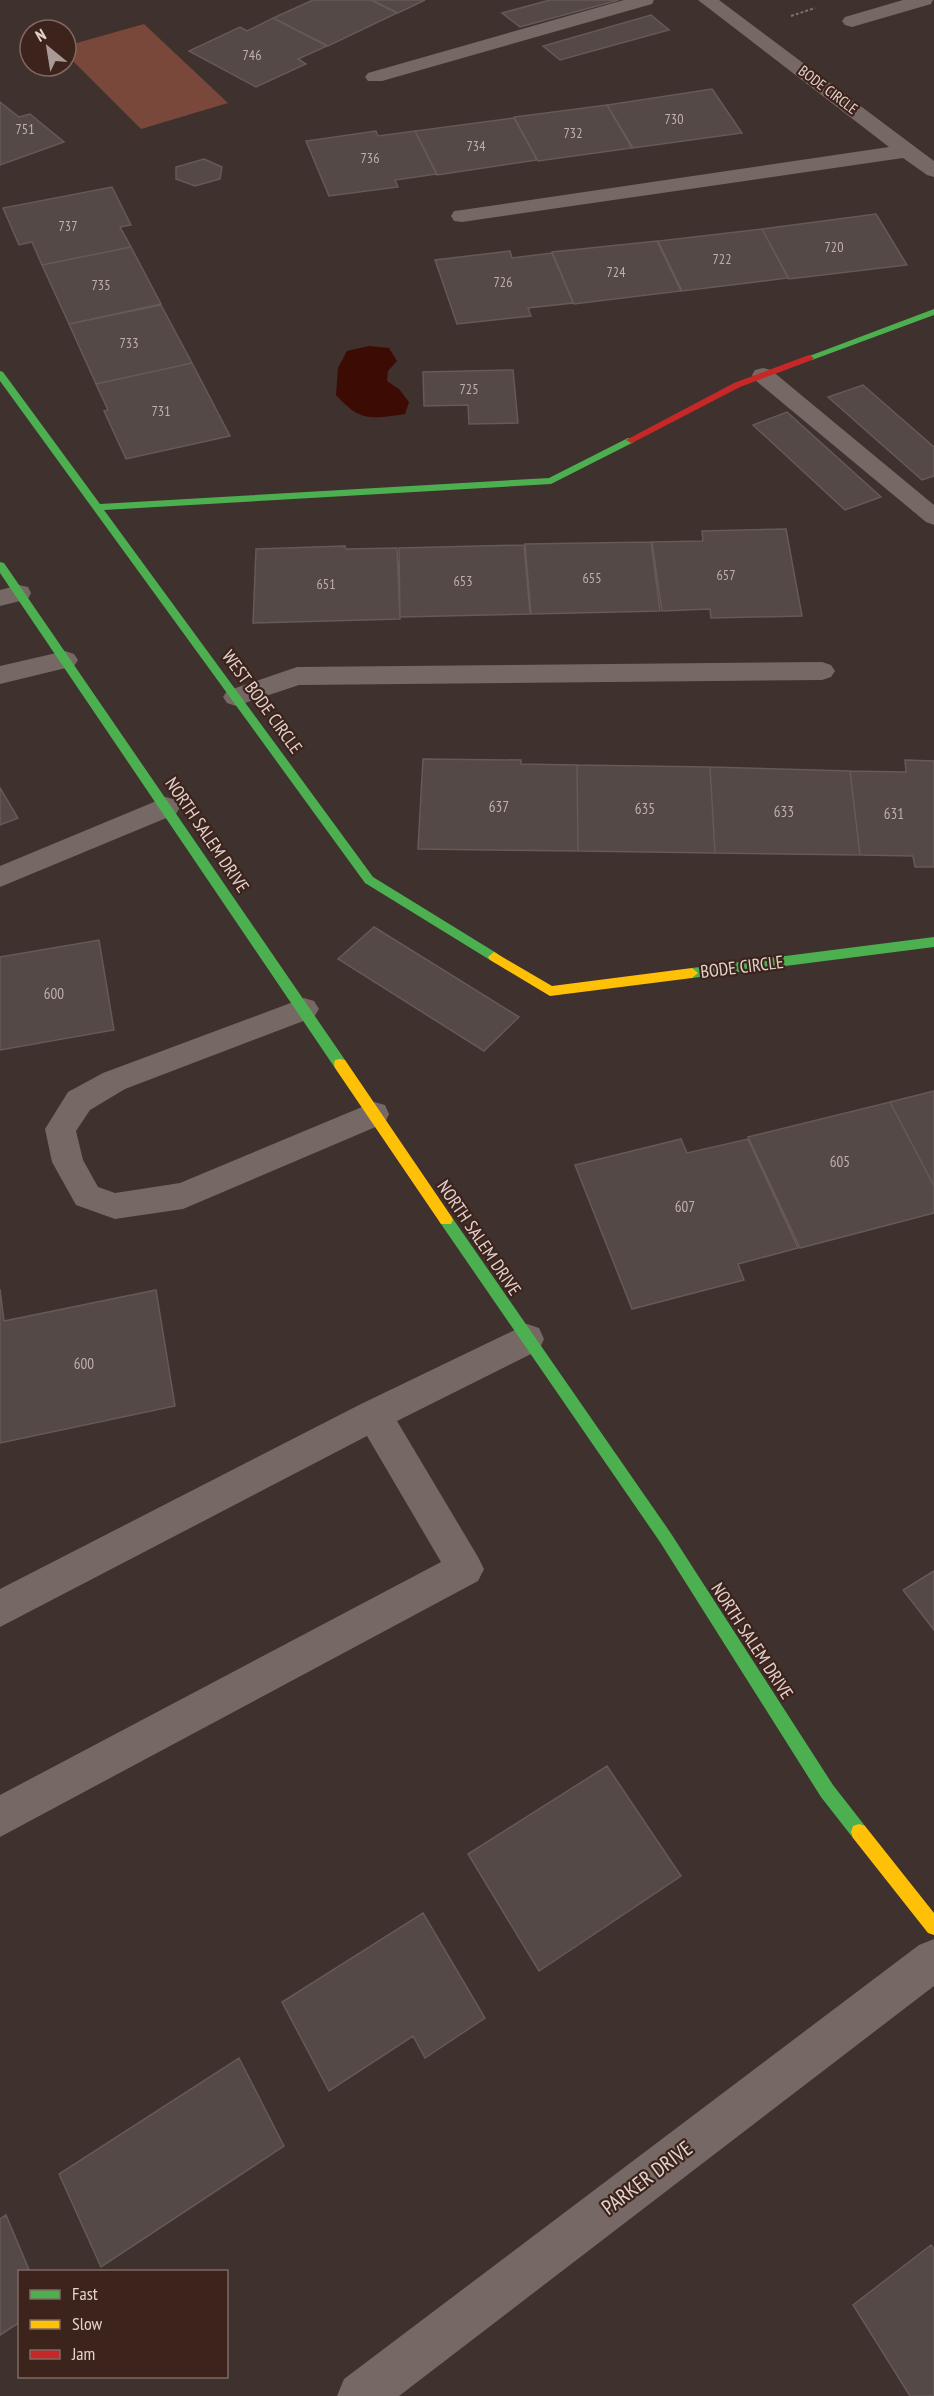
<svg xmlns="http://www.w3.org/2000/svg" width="934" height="2396" font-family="'PT Sans Narrow',sans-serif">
	<rect width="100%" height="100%" fill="#3f312e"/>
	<path fill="#79483a" d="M144,24L228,103L141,129L66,54V46Z"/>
	<path fill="#3c0b04" d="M369,346L389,348L397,361L388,371L387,381L399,389L409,402L405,414C371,419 360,422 336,395L338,368L347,351Z"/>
	<path fill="#544946" stroke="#665956" stroke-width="1.5" d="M313,0H371L397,13L328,46L273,18Z
		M372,0H425L398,13Z
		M550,0H619L520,27L502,13Z
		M651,15L669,30L560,60L543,46Z
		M273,18L327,46L298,59L306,64L256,87L189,51L240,27L247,31Z
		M712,89L742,133L633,148L607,105Z
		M0,102L19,117L30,114L64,142L0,165Z
		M607,105L632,148L538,161L514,117Z
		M514,118L537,160L437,175L415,131Z
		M376,131L378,136L415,131L437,174L395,180L398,187L329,196L306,141Z
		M204,159L222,167L220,179L195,186L176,179V167Z
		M112,187L131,225L120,227L131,247L42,265L32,242L19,245L3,208Z
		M876,214L907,265L789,279L762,229Z
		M762,229L788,278L682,291L658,241Z
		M657,241L681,291L574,304L552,252Z
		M131,247L161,304L69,324L42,265Z
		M510,251L512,258L552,253L573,303L528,308L531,316L457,324L435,260Z
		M161,305L192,363L96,384L69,324Z
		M192,363L230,436L126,459L104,411L108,410L96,384Z
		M513,370L518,423L469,424L468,405L424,406L423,372Z
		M863,385L934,447V476L922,480L828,397Z
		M787,412L881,497L845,510L753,425Z
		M786,529L802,616L711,618L710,609L662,611L652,542L703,541L702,531Z
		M651,542L660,611L531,614L525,544Z
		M524,545L530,614L400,617L399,548Z
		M345,546L346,549L397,548L400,619L253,623L256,549Z
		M423,759L521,760V764L577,765L578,851L418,849Z
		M905,760L934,761V867H915L913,856L860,855L850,771L906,772Z
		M577,765L710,767L715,853L578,851Z
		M710,767L850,771L860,855L715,853Z
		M0,788L18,818L0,825Z
		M374,927L519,1017L484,1051L338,959Z
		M99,940L114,1030L0,1050V957Z
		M934,1091V1186L890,1102Z
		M890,1102L934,1186V1213L800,1248L748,1137Z
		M681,1139L687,1153L748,1139L798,1248L738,1264L744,1280L632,1309L575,1165Z
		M0,1289L4,1321L156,1290L175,1406L0,1443Z
		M934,1571V1630L903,1590Z
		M607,1766L681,1876L539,1971L468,1854Z
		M423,1913L485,2018L425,2058L413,2036L329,2091L282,2002Z
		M239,2058L284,2146L101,2267L59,2174Z
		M6,2215L30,2272H20V2322L0,2335V2219Z
		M931,2245L934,2249V2396H910L853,2305Z"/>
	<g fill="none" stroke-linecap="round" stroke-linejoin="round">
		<path stroke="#7b706d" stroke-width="2" stroke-dasharray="3 2" stroke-linecap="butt" d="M791,16L815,8"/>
		<path fill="#766965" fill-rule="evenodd" d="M763,368L771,370L934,505V525L926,522L755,380L752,375L755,370Z
			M19,585L28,587L31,593L28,599L0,606V590Z
			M65,651L74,654L78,660L74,666L0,684V666Z
			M822,662L831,665L835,671L831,677L822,680L299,685L236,706L227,703L223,697L227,691L297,667Z
			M166,797L176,800L180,807L176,814L0,887V866Z
			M304,998L314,1001L319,1009L314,1017L125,1089L90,1110L76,1131L83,1160L98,1187L115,1193L180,1183L374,1102L385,1105L389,1114L385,1123L183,1209L115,1219L76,1205L52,1162L45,1129L68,1092L103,1073Z"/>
		<path fill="#766965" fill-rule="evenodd" d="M624,0H654L652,4L382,81H368L365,77L368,73Z
			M698,0H719L934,161V177L927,175L903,158L462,222L454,221L451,216L454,211L462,210L889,147Z
			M903,0H933L931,4L852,27L845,25L842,21L845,17Z
			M527,1324L539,1328L544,1339L539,1350L397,1421L478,1557L484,1569L478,1581L0,1837V1795L441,1562L367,1436L0,1627V1589L361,1404Z
			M934,1939V1986L399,2396H337L344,2379L919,1945Z"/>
		<path fill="#4caf50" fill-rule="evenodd" d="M934,309V315L812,360L804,358Z
			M0,371L3,372L100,504L549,478L628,438H634V442L551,484L104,510L373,877L498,954L500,957L498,960H490L365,883L0,381Z
			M0,562L4,563L345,1060L346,1064L345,1068H335L0,573Z
			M934,937V947L692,978L686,973L692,968Z
			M446,1214L451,1216L670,1532L833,1785L865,1826L867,1832L865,1838L859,1840L853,1838L821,1797L660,1542L441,1224L439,1220L441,1216Z"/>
		<path fill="#ffc107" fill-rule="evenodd" d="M494,952L552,986L692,968L698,973L692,978L550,996L490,960L488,957Z
			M340,1059L345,1060L451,1216L453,1220L451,1224H441L335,1068L334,1064L335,1060Z
			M859,1824L865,1826L934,1913V1935L928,1933L853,1838L851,1832L853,1826Z"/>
		<path fill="#c62828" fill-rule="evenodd" d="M809,355L814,358L812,360L740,387L634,442L631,443L626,440L734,383Z"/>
	</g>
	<g text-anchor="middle" stroke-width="4.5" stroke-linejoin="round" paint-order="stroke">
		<g font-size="14" fill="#bfb0ab">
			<text x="252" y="60">746</text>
			<text x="674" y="124">730</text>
			<text x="25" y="134">751</text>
			<text x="573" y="138">732</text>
			<text x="476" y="151">734</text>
			<text x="370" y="163">736</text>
			<text x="68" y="231">737</text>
			<text x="834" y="252">720</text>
			<text x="722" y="264">722</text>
			<text x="616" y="277">724</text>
			<text x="503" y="287">726</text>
			<text x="101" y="290">735</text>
			<text x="129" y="348">733</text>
			<text x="469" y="394">725</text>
			<text x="161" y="416">731</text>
			<text x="726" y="580">657</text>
			<text x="592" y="583">655</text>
			<text x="463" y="586">653</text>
			<text x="326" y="589">651</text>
		</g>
		<g font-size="15" fill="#e3d2cd" stroke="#3c231c">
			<text transform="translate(828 90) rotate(37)" y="5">BODE CIRCLE</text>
		</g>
		<g font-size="15" fill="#bfb0ab">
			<text x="499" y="812">637</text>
			<text x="645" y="814">635</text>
			<text x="784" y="817">633</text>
			<text x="894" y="819">631</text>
			<text x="54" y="999">600</text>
			<text x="840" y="1167">605</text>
			<text x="685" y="1212">607</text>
			<text x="84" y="1369">600</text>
		</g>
		<g font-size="18" fill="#e3d2cd" stroke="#3c231c">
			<text transform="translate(262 702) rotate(54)" y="6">WEST BODE CIRCLE</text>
			<text transform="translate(207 835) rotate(56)" y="6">NORTH SALEM DRIVE</text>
			<text transform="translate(742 967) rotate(-7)" y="6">BODE CIRCLE</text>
			<text transform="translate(479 1238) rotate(56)" y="6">NORTH SALEM DRIVE</text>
			<text transform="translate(752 1641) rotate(57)" y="6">NORTH SALEM DRIVE</text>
		</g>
		<g font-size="21" fill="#e3d2cd" stroke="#3c231c">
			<text transform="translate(647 2178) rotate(-37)" y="7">PARKER DRIVE</text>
		</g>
	</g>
	<rect x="18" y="2270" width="210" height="108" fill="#3c231c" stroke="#7f6963" stroke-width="1.5"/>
	<rect x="30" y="2290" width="30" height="9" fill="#4caf50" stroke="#7f6963" stroke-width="1.5"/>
	<text x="72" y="2300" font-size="18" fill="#e3d2cd">Fast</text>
	<rect x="30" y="2320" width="30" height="9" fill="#ffc107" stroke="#7f6963" stroke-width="1.5"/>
	<text x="72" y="2330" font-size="18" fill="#e3d2cd">Slow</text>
	<rect x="30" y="2350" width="30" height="9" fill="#c62828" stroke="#7f6963" stroke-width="1.5"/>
	<text x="72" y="2360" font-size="18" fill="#e3d2cd">Jam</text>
	<g transform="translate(48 48) rotate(330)"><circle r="28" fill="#3c231c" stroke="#7f6963" stroke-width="1.5"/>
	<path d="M0-4.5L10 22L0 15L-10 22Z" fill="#aa9a95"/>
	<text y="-9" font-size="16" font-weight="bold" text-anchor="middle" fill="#e3d2cd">N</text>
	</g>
</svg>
